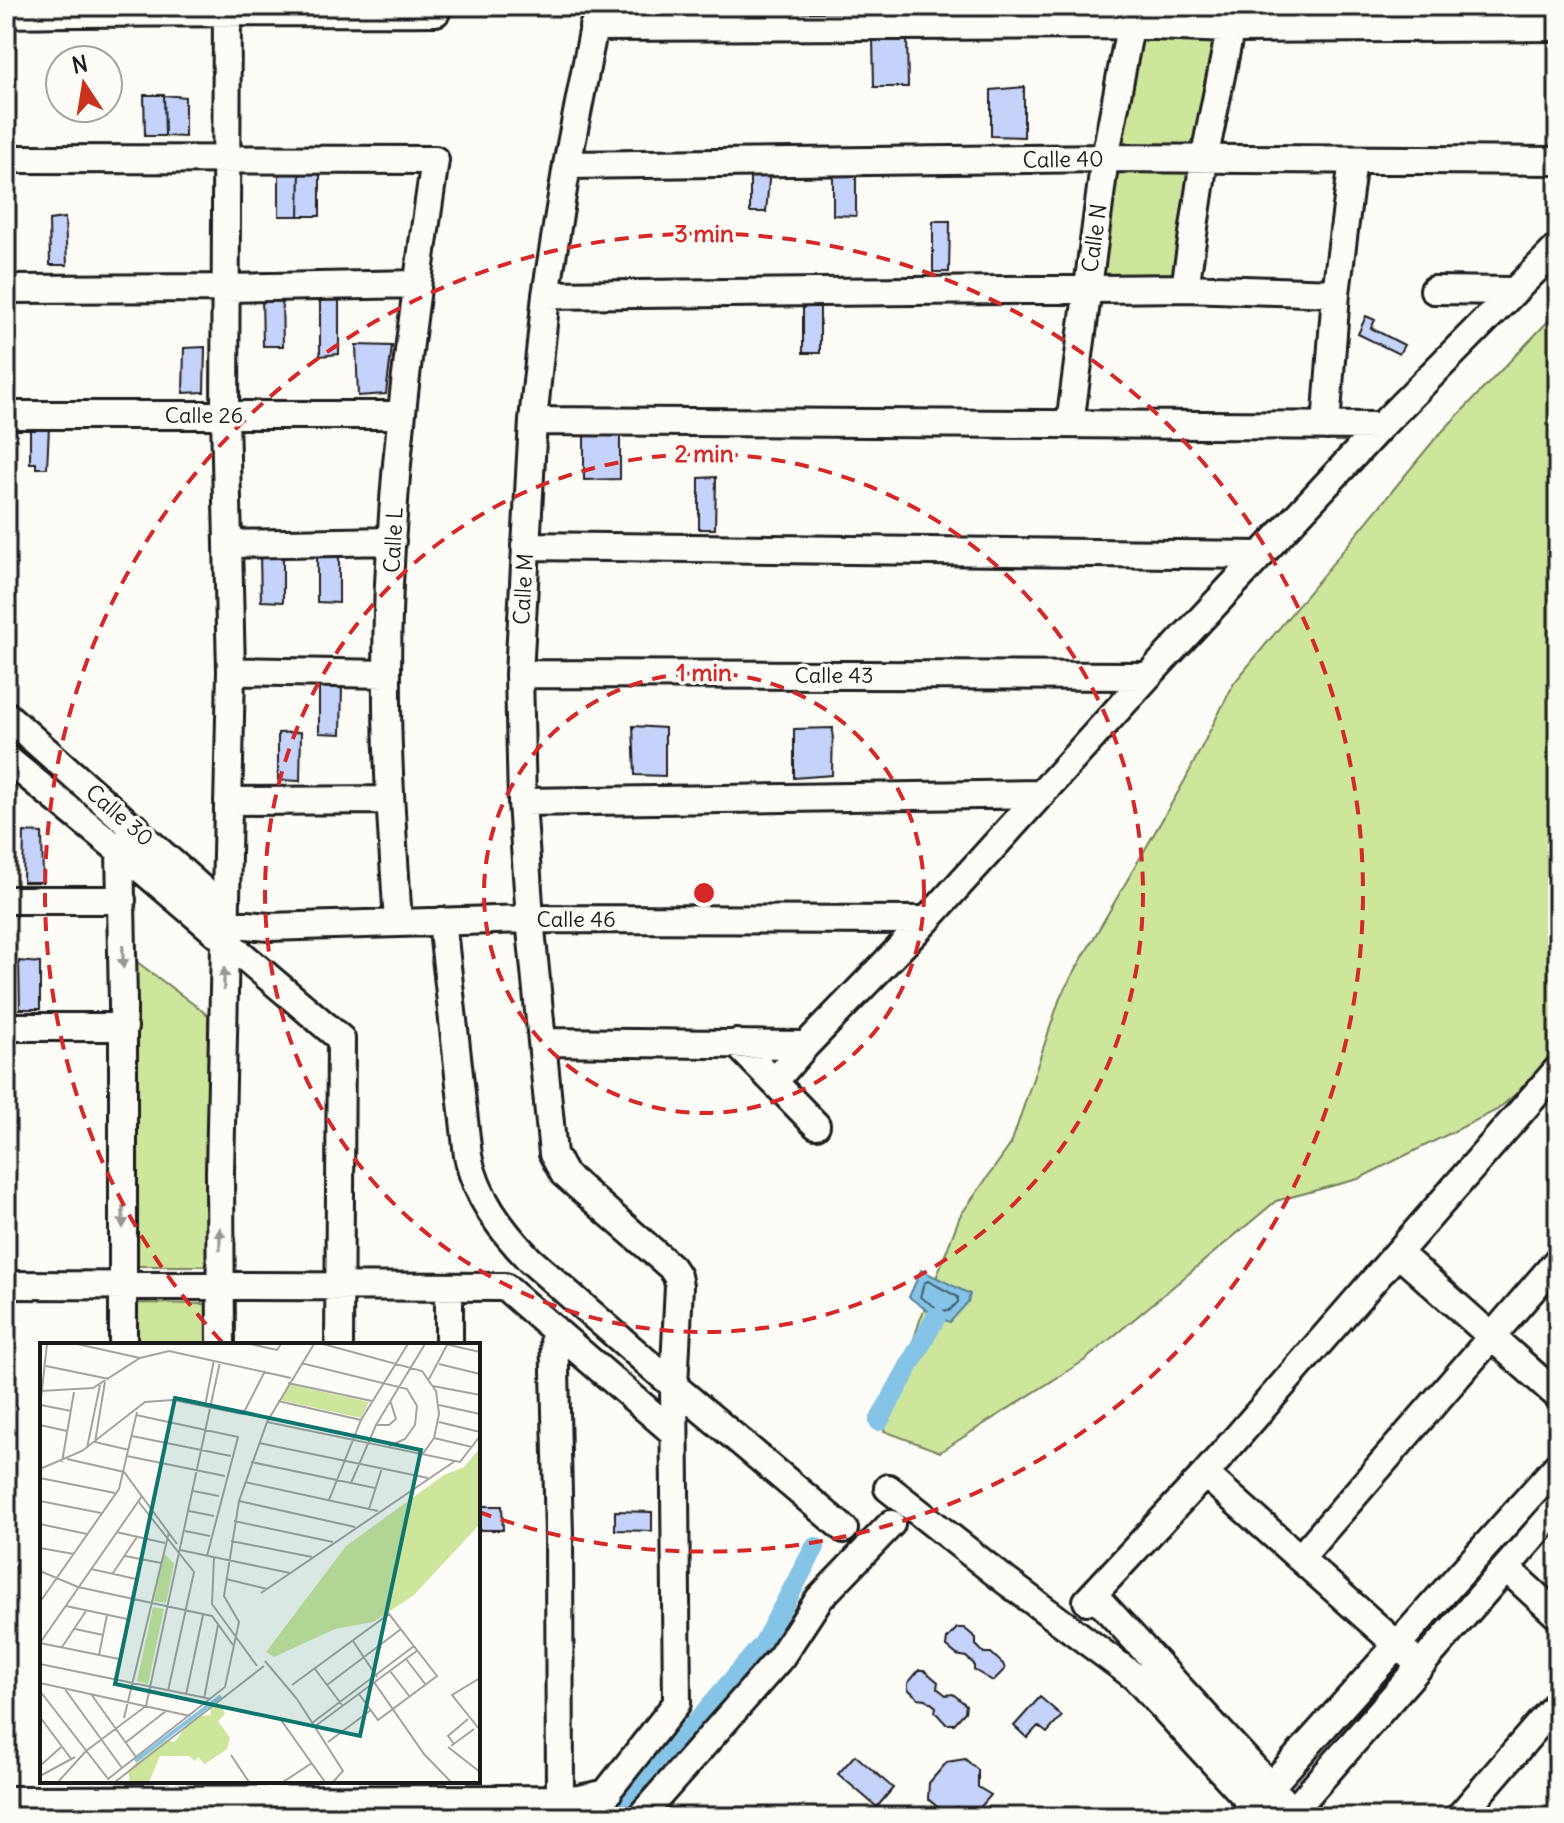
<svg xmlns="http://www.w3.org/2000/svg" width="1564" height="1823" font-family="Delius,sans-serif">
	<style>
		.green { fill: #cde69c; stroke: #74815c; stroke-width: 2 }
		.water { fill: #85c4e6; stroke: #5b8195; stroke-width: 2 }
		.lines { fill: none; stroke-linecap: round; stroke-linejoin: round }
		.shore { stroke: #465f6d; stroke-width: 2 }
		.canal { stroke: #85c4e6; stroke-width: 20 }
		.building { fill: #c5d3fa; stroke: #1c1c1c; stroke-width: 2 }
		.minor-casing { stroke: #1c1c1c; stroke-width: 32 }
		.minor { stroke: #fdfcf7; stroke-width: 26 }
		.oneway { fill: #989794 }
		.ring { fill: none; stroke: #d62828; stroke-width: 4; stroke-dasharray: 14 10 }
		.labels { text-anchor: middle; stroke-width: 7; stroke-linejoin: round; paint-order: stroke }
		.street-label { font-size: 22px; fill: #1c1c1c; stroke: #fdfcf7 }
		.inset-river { fill: none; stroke: #85c4e6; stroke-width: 4 }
		.inset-road { fill: none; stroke: #a3a29f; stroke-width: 2 }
		.view { fill: #0f766e; fill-opacity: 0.15; stroke: #0f766e; stroke-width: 4 }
		.inset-edge { fill: none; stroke: #1c1c1c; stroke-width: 4 }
		.centre { fill: #d62828; stroke: #fdfcf7; stroke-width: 4 }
		.ring-label { font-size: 24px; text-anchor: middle; font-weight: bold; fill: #d62828; stroke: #fdfcf7; stroke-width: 7; stroke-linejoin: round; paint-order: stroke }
	</style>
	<rect width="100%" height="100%" fill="#fdfcf7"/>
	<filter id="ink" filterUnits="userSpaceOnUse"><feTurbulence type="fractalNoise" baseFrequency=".0125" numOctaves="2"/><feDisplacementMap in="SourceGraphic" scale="16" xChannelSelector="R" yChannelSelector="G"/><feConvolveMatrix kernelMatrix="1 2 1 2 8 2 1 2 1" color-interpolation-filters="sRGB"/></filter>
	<g filter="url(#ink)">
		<!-- green -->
		<path class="green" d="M1137 34 1216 35 1197 152 1121 150 1115 143Z
			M1193 166 1178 283 1093 280 1111 167Z
			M1558 311V1057L1497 1110 1358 1179 1276 1201 1085 1360 940 1452 884 1431 920 1320 960 1216 1011 1144 1061 995 1185 780 1234 683 1435 439Z
			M133 959 208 1015 206 1266H135Z
			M134 1303 206 1304V1345H134Z"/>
		<!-- water -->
		<path class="water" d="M921 1270 970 1294 968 1302 950 1322 936 1317 909 1297Z"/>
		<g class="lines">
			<!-- shore -->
			<path class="shore" d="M928 1281 958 1297V1302L949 1311 940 1310 920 1297 924 1283Z"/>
			<!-- canal -->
			<path class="canal" d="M879 1421 936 1317
				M615 1817 763 1644 815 1547"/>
		</g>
		<!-- building -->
		<path class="building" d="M907 37 908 87H874L873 38Z
			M1024 87V137L991 136V90Z
			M144 95H164L165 136H145Z
			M164 95 185 97V137L165 136Z
			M856 167V216L833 215V168Z
			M300 169 299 216H279V170Z
			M300 169 320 170V216H299Z
			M770 169 766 212H750V170Z
			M65 218 67 265H50L49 220Z
			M933 221H950L949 272H933Z
			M262 296 282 297 283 346H263Z
			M339 298V354L320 356V299Z
			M803 300H820V353H803Z
			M1366 316 1375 320 1371 328 1404 345 1399 354 1358 334Z
			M356 345 392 346 386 394 358 396Z
			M205 347 204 392 183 393 184 348Z
			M30 427H49L47 468H36V463H30Z
			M620 429V479L584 480V430Z
			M716 477 715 529H699V478Z
			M283 553V602L261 601 260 554Z
			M339 554V603L317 602V555Z
			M342 685 341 734 319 733V686Z
			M633 726 665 728V776L635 775Z
			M833 728 832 775 794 778V729Z
			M301 732 300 781 278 780V733Z
			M24 832 42 833 43 882H23Z
			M19 961 40 963V1009H20Z
			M478 1506H502L503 1530H478Z
			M615 1511 652 1512V1531L615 1530Z
			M957 1628H964L976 1638V1645L984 1653H991L1003 1664 1005 1669 993 1681 974 1670V1664L966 1657 957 1655 946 1646 947 1639Z
			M919 1670H924L938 1682 937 1688 946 1695 953 1694 966 1705 965 1712 954 1724H946L935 1712 936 1707 926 1699 918 1698 908 1689V1683Z
			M1040 1697 1062 1716 1047 1733 1038 1726 1027 1738 1014 1726Z
			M855 1755 893 1788 877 1807 838 1774Z
			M965 1759 978 1770V1787L991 1795 972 1817H967L957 1807 941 1810 928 1799 929 1783 947 1762Z"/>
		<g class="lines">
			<defs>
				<path id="minor" d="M6 14C149 11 292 13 436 12L437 6
					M1344 22 1386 6
					M593 27 1129 25 1229 29 1558 27
					M6 159 435 160C410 330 387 501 387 674 386 757 393 840 398 923
					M567 165 1105 158 1558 161
					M1185 288 1204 160 1235 6
					M6 289 226 288 417 284
					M1434 290 1512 291
					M546 295 1185 288 1336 293
					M6 415H401
					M533 421 1381 426
					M1070 424 1105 158 1134 6
					M1326 426 1336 293 1353 160
					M228 544 392 541
					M525 546 1261 555
					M231 671 387 674
					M519 674 1148 676
					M6 715 204 891 226 923
					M6 758 120 851 341 1039 339 1345
					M228 801 390 800
					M522 802 1042 794
					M6 900H122
					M442 921 468 1156C476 1197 501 1230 530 1260L674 1386 844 1529
					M226 923 269 927 530 919 927 920
					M6 1027H124
					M542 1042 806 1045
					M736 1043 816 1125
					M775 1081 806 1045 927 920 1148 676 1381 426 1558 247
					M1398 1253 1558 1396
					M6 1285 505 1287 674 1433
					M449 1287V1345
					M554 1329 559 1536 560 1798 571 1807
					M123 1345V1003L120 851 136 828
					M221 1345 220 1172 231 671 225 416 227 6
					M1205 1474 1412 1658
					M888 1488 1006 1581 1135 1677 1264 1817
					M1301 1557 1558 1260
					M1506 1568 1558 1616
					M1094 1595 1282 1799
					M1087 1601 1205 1474 1558 1069
					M6 1800 579 1799 608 1793
					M1253 1806 1558 1465
					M587 1817 677 1703 674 1386 679 1286 677 1276 671 1267 564 1174 553 1154 530 919 522 802 519 674 533 421 546 295 567 165 598 6
					M640 1817 781 1657 819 1599 891 1524
					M1288 1817 1558 1508
					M1459 1817 1558 1702"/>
			</defs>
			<!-- minor casing -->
			<use href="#minor" class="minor-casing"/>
			<!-- minor -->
			<use href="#minor" class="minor"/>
		</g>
		<!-- one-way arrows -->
		<defs><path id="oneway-solid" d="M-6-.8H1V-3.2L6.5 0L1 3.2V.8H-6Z" transform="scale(2)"/></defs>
		<g class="oneway">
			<use href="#oneway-solid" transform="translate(123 957) rotate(89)"/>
			<use href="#oneway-solid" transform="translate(224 979) rotate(-89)"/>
			<use href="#oneway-solid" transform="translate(123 1217) rotate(90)"/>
			<use href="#oneway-solid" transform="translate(220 1239) rotate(-90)"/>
		</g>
	</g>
	<!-- distance rings -->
	<g class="ring">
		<circle cx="704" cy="893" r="220"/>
		<circle cx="704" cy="893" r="439"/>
		<path d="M222 1342A659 659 0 1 1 479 1512"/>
	</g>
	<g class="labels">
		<!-- street labels -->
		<g class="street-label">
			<text transform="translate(1063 159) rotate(-1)" y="8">Calle 40</text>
			<text transform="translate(1094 238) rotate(-82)" y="8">Calle N</text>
			<text x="204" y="423">Calle 26</text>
			<text transform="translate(393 540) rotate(-87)" y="8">Calle L</text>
			<text transform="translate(523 589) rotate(-87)" y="8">Calle M</text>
			<text x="834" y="683">Calle 43</text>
			<text transform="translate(120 815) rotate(41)" y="8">Calle 30</text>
			<text x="576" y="927">Calle 46</text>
		</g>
	</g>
	<!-- overview -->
	<g transform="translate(40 1343)">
		<rect width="440" height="440" fill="#fdfcf7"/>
		<path d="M248 41 329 59 321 75 240 57ZM440 105V181L374 252 333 279 295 286 234 314 226 309 306 203 404 132 424 124ZM124 210 134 221 126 260 114 258ZM113 264 124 266 108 341 97 338ZM181 362 185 371 178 378 190 395 187 406 165 421 158 414 155 418 149 413H120L109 439H90L88 428 100 415 123 397 135 399 152 374 171 372 170 365Z" fill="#cde69c"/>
		<path class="inset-river" d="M95 418 181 353"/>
		<path class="inset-road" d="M37 1 100 15M210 1 237 7 241 1M283 1 382 28 396 48 399 71 394 95 382 112M405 1 440 9M261 20 367 46 377 63 375 82 365 96 349 103M399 21 440 31M6 23 69 36M389 36 407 2M65 39 55 99 89 107M248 40 332 58M393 43 440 52M0 48 53 45 100 15 129 8 251 35M238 58 321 77M1 62 31 68M399 62 440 71M165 63 174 17M0 65 7 1M96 72 198 94 167 213M227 79 420 119 440 93M399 79 440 89M0 82 27 88M336 82H349L356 76 350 57M92 93 191 113M394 95 432 104M219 100 388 135M47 105 60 42M87 113 185 133M27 116 84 129 137 201M22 119 34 49M211 119 335 145M0 126 42 108 105 59 133 57 203 71 225 28M0 135 75 150M205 139 338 168M311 140 336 82 385 1M153 148 179 153M289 157 321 77 368 1M0 158 61 170M98 158 154 229 128 348M199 158 315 184M329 166 342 125M149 168 174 173M194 178 293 199M0 181 47 191M145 188 170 193M76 189 125 200M191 198 272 214M0 205 34 211M140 207 250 230M85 213 121 220M174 214 172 261 217 323M51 226 96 236M0 228 38 244 172 273 193 302M73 230 97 194M186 236 227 246M221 250 415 118M0 259 79 146 97 69M26 263 87 276M35 286 63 292M313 298 337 334M0 300 102 153M0 300 79 316M22 304 46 268M59 312 67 272M366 316 386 342M225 318 257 356 303 428 293 439M0 321 171 356M275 326 302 362M350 328 370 354M440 335 412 352 440 387M75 337 101 216M334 339 384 411 411 439M0 340 150 373M252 342 349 271 397 333 338 377 319 351M287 342 361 286M24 345 82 425M0 348 69 437M51 351 96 414M146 352 163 272M164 356 178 282M0 374 32 417M84 375 129 189M241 377 285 439M272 380 374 303M274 384 378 307M288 399 331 367M85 400 126 368M414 401 408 393 428 376M411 403 434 386M408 404 440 429M191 412 209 439M0 423 21 404M0 433 35 414M68 436 185 344 199 279 184 253 199 158 227 79 274 1M18 439 46 408 106 363 180 19M75 439 224 323M243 439 272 420"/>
		<path class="view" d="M135 55 381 107 320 393 75 341Z"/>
		<rect width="440" height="440" class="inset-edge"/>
	</g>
	<circle cx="704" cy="893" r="12" class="centre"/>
	<g class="ring-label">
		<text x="704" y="242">3 min</text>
		<text x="704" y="462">2 min</text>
		<text x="704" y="681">1 min</text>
	</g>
	<!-- margin -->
	<rect width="1564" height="1823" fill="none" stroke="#fdfcf7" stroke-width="32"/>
	<rect x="16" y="16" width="1532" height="1791" fill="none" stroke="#1c1c1c" stroke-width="3" filter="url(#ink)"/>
	<!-- north arrow -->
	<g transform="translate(84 84) rotate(348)"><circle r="38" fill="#fdfcf7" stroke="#a3a29f" stroke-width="2"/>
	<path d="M0-6L14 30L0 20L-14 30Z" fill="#c8321e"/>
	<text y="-12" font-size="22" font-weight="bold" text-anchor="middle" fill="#1c1c1c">N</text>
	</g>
</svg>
